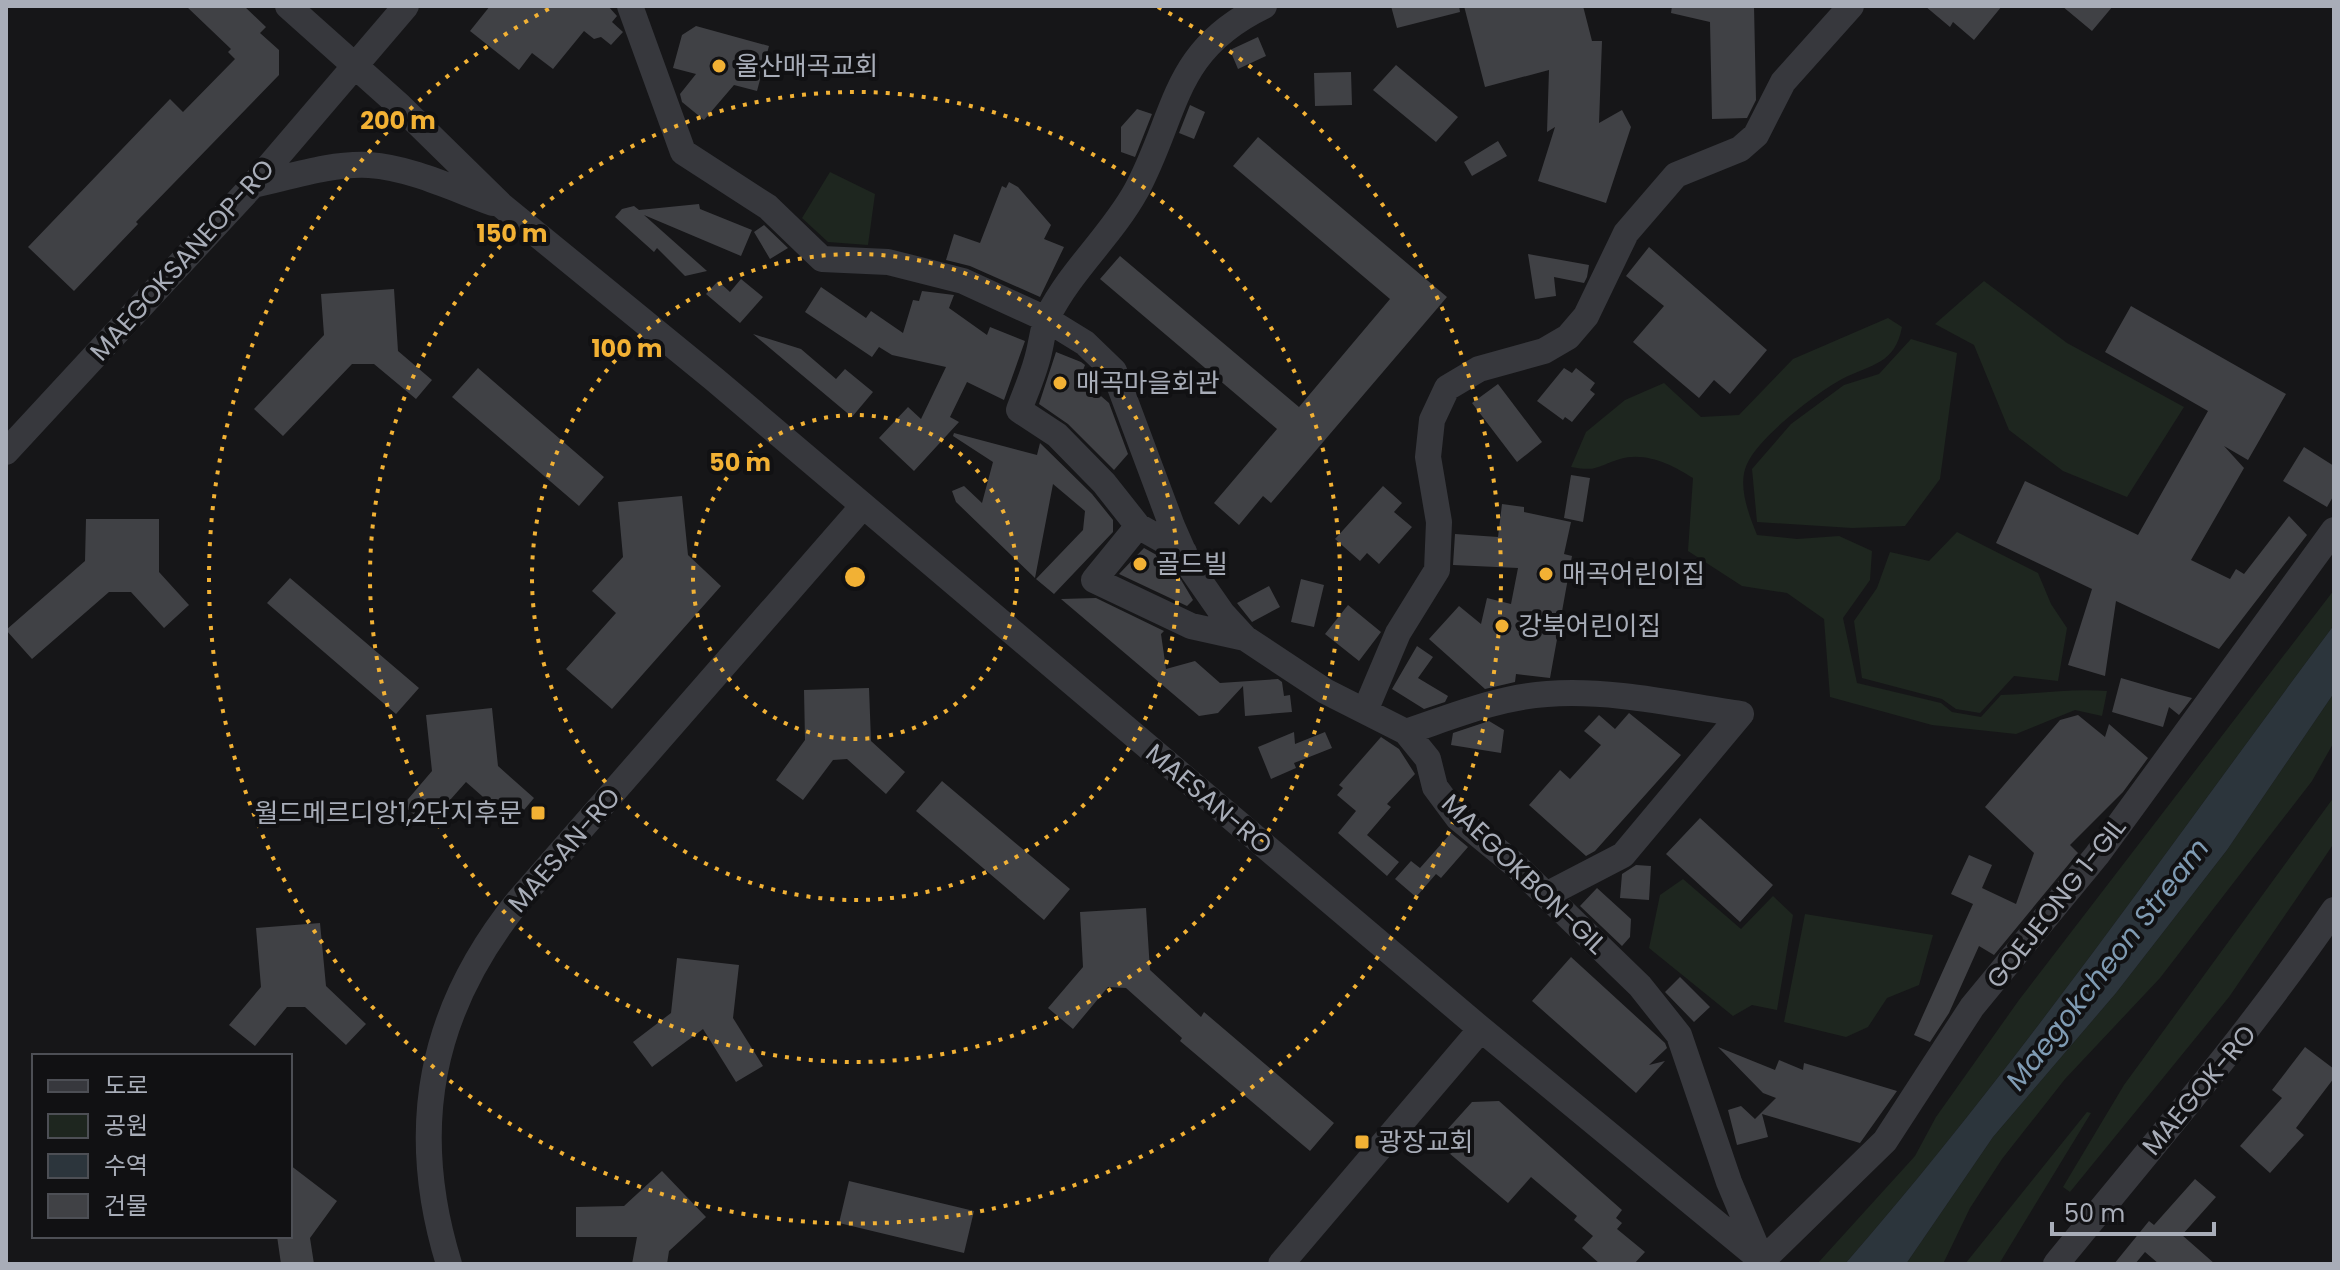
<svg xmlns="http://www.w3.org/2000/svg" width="2340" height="1270" font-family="Poppins,'Noto Sans KR',sans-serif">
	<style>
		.green { fill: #1e261f }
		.water { fill: #2c353c }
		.building { fill: #404145 }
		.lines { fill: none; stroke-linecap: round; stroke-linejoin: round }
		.minor { stroke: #37383d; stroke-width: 26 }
		.ring { fill: none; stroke: #f2b134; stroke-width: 4; stroke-dasharray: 4 8 }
		.poi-dot { fill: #f2b134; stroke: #111113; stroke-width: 3 }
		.labels { text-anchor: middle; stroke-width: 8; stroke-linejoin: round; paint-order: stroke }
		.poi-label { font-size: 26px; fill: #a8adb8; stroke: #111113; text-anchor: start }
		.street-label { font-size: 26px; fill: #a8adb8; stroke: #111113 }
		.water-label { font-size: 28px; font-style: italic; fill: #7f9bb3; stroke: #111113 }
		.centre { fill: #f2b134; stroke: #111113; stroke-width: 4 }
		.ring-label { font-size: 24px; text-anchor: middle; font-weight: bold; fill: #f2b134; stroke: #111113; stroke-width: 8; stroke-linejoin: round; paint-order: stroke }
	</style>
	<rect width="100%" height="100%" fill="#161618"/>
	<!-- green -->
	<path class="green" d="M830 172 875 194 868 245 828 242 802 218Z
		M1984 281 2067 343 2184 407 2127 497 2063 471 2009 430 1974 345 1935 324Z
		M1888 318 1902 327C1895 364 1872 364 1842 379 1816 393 1759 437 1747 464 1737 485 1749 515 1757 535L1797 539 1839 536 1872 551 1870 580 1843 618 1857 683 1941 703 1952 712 1981 717 2001 695C2037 694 2071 688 2107 691L2102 716 2075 710 2016 734 1932 725 1830 697 1824 619 1787 593 1742 586 1688 551 1693 478C1673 465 1645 451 1620 459 1597 466 1598 472 1571 467L1586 432 1625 400 1664 383 1701 417 1739 415 1793 359Z
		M1911 339 1957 353 1940 479 1905 526 1852 528 1757 522 1752 469 1791 424 1844 385 1879 374Z
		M1957 532 2038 573 2051 604 2067 628 2058 681 2014 676 1980 713 1956 709 1942 699 1862 678 1854 621 1877 588 1890 552 1929 561Z
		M2334 590V625C2173 840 2022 1061 1845 1264H1817L1915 1156 1936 1117 2019 1000Z
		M2334 693V742L2312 781 2160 978 2065 1079 2002 1159 1970 1208 1943 1264H1906L1993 1137 2116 993 2227 850Z
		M2334 797V843L2316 870 2229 997 2070 1192 2063 1187 2124 1085Z
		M1683 879 1741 929 1773 896 1793 915 1777 1010 1752 1005 1733 1016 1649 948 1660 895Z
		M1805 914 1933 935 1919 985 1887 998 1868 1027 1846 1037 1784 1022Z
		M2087 1112 2091 1113 1999 1264H1965Z"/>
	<!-- water -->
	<path class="water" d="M2334 625V693L2227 850 2116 993 1993 1137 1906 1264H1845C2022 1061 2173 840 2334 625Z"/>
	<!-- building -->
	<path class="building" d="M186 6H244L266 27 260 33 279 50V75L136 222 138 224 74 291 28 247 170 99 183 112 235 59 228 52 231 49Z
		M490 6H608L617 16 612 22 623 32 611 45 601 37 594 39 584 31 553 69 532 53 519 70 470 31Z
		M1391 6H1459L1460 12 1397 28Z
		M1464 6H1583L1592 41H1602L1599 123 1622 110 1631 127 1606 203 1538 181 1555 127 1547 132 1549 70 1485 87Z
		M1672 6H1754L1756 100 1747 118 1712 119 1710 22 1671 13Z
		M1925 6H2002L1974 40 1953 22 1950 27Z
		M2062 6H2113L2092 31Z
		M696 26 769 46 757 91 734 85 704 120 682 102 680 94 696 74 673 68 682 35Z
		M1258 37 1266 56 1238 69 1230 50Z
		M1396 65 1458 117 1436 142 1373 90Z
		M1351 72 1352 105 1315 106 1314 73Z
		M1190 105 1205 112 1194 139 1179 133Z
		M1137 109 1152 114 1135 157 1121 152V127Z
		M1258 137 1447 297 1271 503 1263 496 1239 525 1214 503 1277 429 1100 279 1120 256 1299 407 1390 299 1233 166Z
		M1498 141 1507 156 1472 176 1464 162Z
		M1009 182 1018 187 1051 225 1044 239 1064 247 1040 297 970 266 946 260 954 234 980 243 1002 186 1006 188Z
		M699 204 700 209 752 230 741 256 644 215 707 271 685 276 657 248 654 252 615 217 622 209 634 206 639 210Z
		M764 225 788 248 770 259 754 232Z
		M1649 247 1767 350 1730 394 1714 380 1699 398 1633 342 1664 306 1626 276Z
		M1528 254 1589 265 1587 277 1584 283 1554 277 1556 296 1535 299Z
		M741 279 763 297 740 323 706 294 718 281 730 292Z
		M821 287 866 318 871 311 903 333 913 300 919 301 922 291 954 295 949 308 987 335 990 327 1025 341 1004 400 967 382 950 417 959 422 914 471 879 438 908 407 921 419 946 367 892 355 879 347 872 357 805 312Z
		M394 289 398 351 432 380 416 399 374 364H352L283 436 254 409 324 335 321 294Z
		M2131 306 2286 394 2248 460 2224 446 2244 468 2191 560 2230 579 2236 569 2244 574 2289 516 2307 535 2219 649 2116 601 2105 676 2068 665 2092 589 1996 543 2025 481 2138 535 2208 411 2105 352Z
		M753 334 801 349 836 379 845 369 873 392 852 417Z
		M1056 352 1081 362 1085 365 1080 378 1109 403 1128 454 1114 470 1068 424 1039 404Z
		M478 368 604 477 579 506 452 397Z
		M1564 368 1572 373 1576 368 1595 383 1590 390 1595 394 1572 422 1565 417 1563 420 1537 401Z
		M1498 384 1542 442 1517 462 1472 403Z
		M954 433 1037 455 1040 443 1092 494 1113 520V532L1054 594 1036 579 1083 530 1085 511 1053 484 1035 578 956 502 952 491 964 486 982 503 993 462 953 436Z
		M2304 447 2334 466V495L2327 507 2283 481Z
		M1571 475 1590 478 1583 522 1564 518Z
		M1383 486 1402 503 1394 512 1412 527 1379 564 1367 553 1360 561 1335 539Z
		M682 496 688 555 721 586 612 709 566 669 616 613 592 591 623 557 618 502Z
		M1502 504 1524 507V512L1571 522 1564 554 1572 556 1550 678 1516 674 1515 682 1485 689 1429 639 1459 606 1481 624 1487 598 1511 604 1518 568 1453 565 1455 534 1498 537Z
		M86 519H159V572L189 605 164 628 131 592H109L32 659 6 630 85 561Z
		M1144 548 1171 563 1193 600 1187 606 1119 574Z
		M290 578 419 688 396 714 267 603Z
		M1301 579 1324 585 1314 627 1291 622Z
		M1269 586 1280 607 1252 622 1237 603Z
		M1096 598 1164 631 1161 634 1166 669 1195 661 1220 683 1278 679 1282 682 1284 696 1290 695 1292 712 1245 716 1243 686 1218 713 1199 716 1061 599Z
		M1348 605 1381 632 1359 661 1325 634Z
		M1417 646 1433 657 1418 678 1448 696 1445 702 1424 709 1392 689Z
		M2121 678 2169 692 2192 698 2179 715 2169 707 2163 727 2112 712Z
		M869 688 871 741 905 772 886 794 847 759 833 760 803 800 776 780 805 740 804 690Z
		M492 708 498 766 534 798 513 823 466 782 427 826 403 805 432 771 426 715Z
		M1629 713 1681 755 1595 851 1586 856 1529 805 1560 770 1570 779 1601 745 1584 731 1599 715 1615 729Z
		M2078 715 2105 737 2109 724 2148 758 2123 792 2070 845 2078 853 1994 955 1979 946 1949 1013 1930 1042 1914 1035 1973 904 1951 894 1969 855 1992 865 1982 888 2016 904 2034 853 1985 807 2060 720Z
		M1489 721 1504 730 1501 753 1451 745 1453 733Z
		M1294 732 1295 744 1325 732 1332 748 1294 763 1296 768 1271 779 1258 747Z
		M1381 737 1399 749 1415 774 1387 804 1391 807 1367 835 1399 862 1387 876 1338 833 1356 811 1337 795 1343 788 1339 785Z
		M942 781 1070 889 1044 920 916 811Z
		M1700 818 1773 885 1740 922 1666 854Z
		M1451 833 1468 847 1441 878 1436 874 1416 897 1395 879 1411 861 1420 868Z
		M1636 865 1651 866 1649 900 1620 898 1622 874Z
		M1597 888 1631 919 1630 937 1622 946 1580 906Z
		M1146 908 1150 970 1201 1017 1204 1012 1334 1123 1310 1151 1180 1041 1182 1038 1126 988 1108 987 1073 1029 1048 1008 1083 967 1080 912Z
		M320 923 326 986 366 1024 346 1045 305 1007H287L255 1046 229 1025 261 987 256 928Z
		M1571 957 1665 1043 1667 1048 1649 1065 1665 1061 1636 1093 1532 1001Z
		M677 958 739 965 733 1018 763 1066 736 1082 703 1029 652 1067 633 1042 671 1013Z
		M1680 977 1710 1007 1694 1022 1665 992Z
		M1718 1047 1775 1070 1779 1060 1803 1070 1804 1063 1897 1091 1860 1143 1762 1114 1768 1137 1737 1145 1728 1110 1741 1106 1755 1119 1776 1098 1763 1093Z
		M2305 1047 2334 1069V1078L2296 1128 2304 1135 2270 1173 2240 1146 2282 1098 2272 1090Z
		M1499 1101 1622 1210 1616 1218 1622 1223 1617 1229 1645 1252 1634 1264H1600L1582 1248 1593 1236 1574 1220 1577 1216 1531 1177 1508 1203 1436 1142 1472 1102Z
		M290 1165 337 1201 310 1238 314 1264H281L277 1236H290Z
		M662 1171 706 1217 669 1251 667 1264H632L637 1237H576V1207L624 1206Z
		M2195 1179 2216 1197 2182 1235 2215 1264H2159L2145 1252 2135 1264H2114L2149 1221 2154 1225Z
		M849 1181 974 1211 964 1253 839 1223Z"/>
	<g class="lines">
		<!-- minor -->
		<path class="minor" d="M288 6 400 106 501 205 714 379 1481 1029 1766 1264
			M630 6 683 152 768 207 822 259 888 262 963 281 1046 319 1085 343 1114 371 1172 526 1190 567 1222 613 1245 638 1325 691 1406 732 1428 759 1435 787 1458 818 1514 864 1640 986 1679 1035 1729 1182 1761 1258
			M253 185C290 177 331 163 369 165 412 168 454 189 493 203
			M6 452 253 185 406 6
			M1138 526 1094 580 1191 626 1245 638
			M1184 552 1138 526 1104 483 1057 435 1019 410C1026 391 1035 371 1039 352 1042 340 1043 327 1048 316 1071 270 1111 236 1136 191 1178 113 1171 51 1264 6
			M1365 711 1398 633 1437 570 1439 522 1428 457 1432 420 1447 388 1479 369 1544 351 1568 337 1586 316 1626 233 1676 175 1740 149 1756 135 1783 82 1851 6
			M1406 732C1451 717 1499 697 1547 694 1611 689 1679 705 1741 714
			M1546 895 1623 855 1741 714
			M449 1264C407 1128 430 1010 519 900L863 506
			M1281 1264 1481 1029
			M1759 1264 1885 1141 1972 1007 2097 855 2334 530
			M2056 1264C2151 1148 2249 1034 2334 910"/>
	</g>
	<!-- distance rings -->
	<g class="ring">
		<circle cx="855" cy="577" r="162"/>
		<circle cx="855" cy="577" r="323"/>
		<circle cx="855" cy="577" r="485"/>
		<path d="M1158 7A646 646 0 1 1 552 7"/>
	</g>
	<!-- markers -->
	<g class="poi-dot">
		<circle cx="719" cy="66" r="8"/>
		<circle cx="1060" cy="383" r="8"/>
		<circle cx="1140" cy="564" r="8"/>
		<circle cx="1546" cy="574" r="8"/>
		<circle cx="1502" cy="626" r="8"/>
		<rect x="530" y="805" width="16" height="16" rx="4"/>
		<rect x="1354" y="1134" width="16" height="16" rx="4"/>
	</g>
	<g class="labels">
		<!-- poi labels -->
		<g class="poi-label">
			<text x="735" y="75">울산매곡교회</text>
			<text x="1076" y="392">매곡마을회관</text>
			<text x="1156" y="573">골드빌</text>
			<text x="1562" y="583">매곡어린이집</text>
			<text x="1518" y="635">강북어린이집</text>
			<text x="522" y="822" text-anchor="end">월드메르디앙1,2단지후문</text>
			<text x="1378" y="1151">광장교회</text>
		</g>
		<!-- street labels -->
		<g class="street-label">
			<text transform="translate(182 260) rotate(-48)" y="9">MAEGOKSANEOP-RO</text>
			<text transform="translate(1209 799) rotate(40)" y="9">MAESAN-RO</text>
			<text transform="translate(564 850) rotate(-49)" y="9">MAESAN-RO</text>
			<text transform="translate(1524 874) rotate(44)" y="9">MAEGOKBON-GIL</text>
			<text transform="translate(2056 903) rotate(-52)" y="9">GOEJEONG 1-GIL</text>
			<text transform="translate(2199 1090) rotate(-50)" y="9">MAEGOK-RO</text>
		</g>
		<!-- water labels -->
		<g class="water-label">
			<text transform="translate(2107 964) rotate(-52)" y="10">Maegokcheon Stream</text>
		</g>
	</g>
	<circle cx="855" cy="577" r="12" class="centre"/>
	<g class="ring-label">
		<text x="398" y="129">200 m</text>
		<text x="512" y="242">150 m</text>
		<text x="627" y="357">100 m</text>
		<text x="740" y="471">50 m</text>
	</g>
	<!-- border -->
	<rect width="2340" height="1270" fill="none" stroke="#a8adb8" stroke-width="16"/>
	<!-- legend -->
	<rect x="32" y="1054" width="260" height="184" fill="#111113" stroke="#4d4f55" stroke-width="2"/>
	<rect x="48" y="1080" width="40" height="12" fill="#37383d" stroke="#4d4f55" stroke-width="2"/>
	<text x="104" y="1094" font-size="24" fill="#a8adb8">도로</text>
	<rect x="48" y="1114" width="40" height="24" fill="#1e261f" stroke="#4d4f55" stroke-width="2"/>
	<text x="104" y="1134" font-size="24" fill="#a8adb8">공원</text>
	<rect x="48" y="1154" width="40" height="24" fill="#2c353c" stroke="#4d4f55" stroke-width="2"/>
	<text x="104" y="1174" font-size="24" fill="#a8adb8">수역</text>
	<rect x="48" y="1194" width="40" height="24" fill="#404145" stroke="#4d4f55" stroke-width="2"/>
	<text x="104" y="1214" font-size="24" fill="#a8adb8">건물</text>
	<!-- scale -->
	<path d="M2052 1222v12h162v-12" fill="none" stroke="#a8adb8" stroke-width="4"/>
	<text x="2064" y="1222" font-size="24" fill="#a8adb8" stroke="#111113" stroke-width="6" paint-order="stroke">50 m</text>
</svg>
